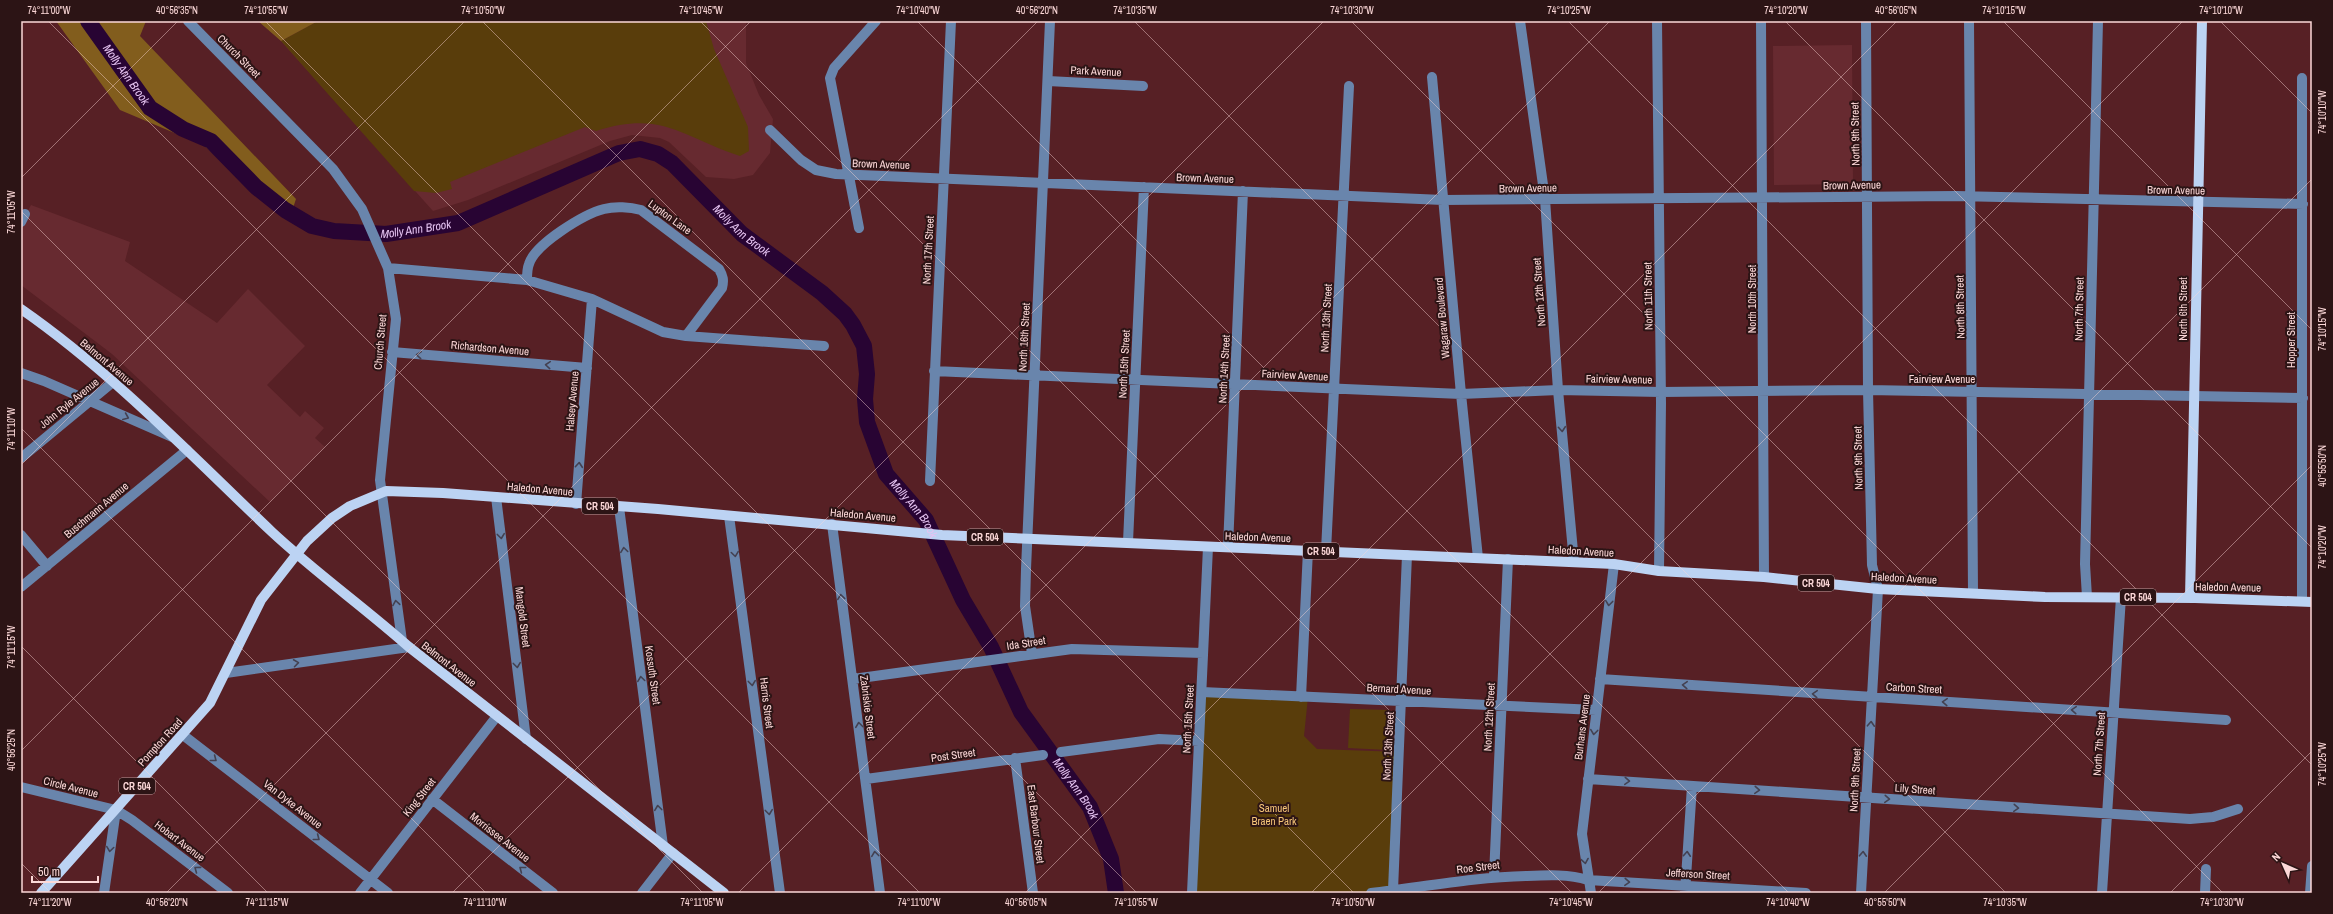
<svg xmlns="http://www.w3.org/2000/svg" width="2333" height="914" font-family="'Archivo Narrow',sans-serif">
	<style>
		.built { fill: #672a30 }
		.green { fill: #593d0b }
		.forest { fill: #825d1d }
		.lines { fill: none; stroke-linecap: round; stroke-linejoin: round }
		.river { stroke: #280433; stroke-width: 16 }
		.minor { stroke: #6985ac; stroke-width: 10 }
		.major { stroke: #bcd3f3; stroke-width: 10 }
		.oneway { stroke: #444151 }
		.ticks { fill: none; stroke: #fcd8d8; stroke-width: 1; stroke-opacity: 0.45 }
		.labels { text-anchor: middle; stroke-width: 4; stroke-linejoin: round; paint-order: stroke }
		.shield { fill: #2c1415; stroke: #be9d9e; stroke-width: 1 }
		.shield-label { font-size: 10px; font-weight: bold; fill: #fcd8d8 }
		.street-label { font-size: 11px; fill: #fcd8d8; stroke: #2c1415 }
		.park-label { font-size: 11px; fill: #f6c579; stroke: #2c1415 }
		.water-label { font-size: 12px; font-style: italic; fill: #e5c3f1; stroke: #2c1415 }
		.neatline { fill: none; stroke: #fcd8d8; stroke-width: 1.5 }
		.ticks-label { font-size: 10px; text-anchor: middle; fill: #fcd8d8 }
	</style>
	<rect width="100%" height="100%" fill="#572025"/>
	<!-- built -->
	<path class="built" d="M318 21H746V63L759 95 773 119 770 153 753 175 734 179 706 177 669 142 660 138 632 135 610 141 468 200 433 211 281 41Z
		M1852 45 1853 184 1774 185 1773 46Z
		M31 205 130 242 125 261 217 323 248 289 305 346 267 385 300 417 305 411 324 428 315 438 325 447 270 502 112 354 21 285V224Z"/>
	<!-- green -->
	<path class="green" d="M318 21H706L714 49 748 127 749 151 740 156C681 137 663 110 596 131L585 127 450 182 452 189 436 193 414 191 281 41Z
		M1201 691 1308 697 1304 736 1317 749 1401 752 1395 890 1369 893H1192Z
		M1350 709 1390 710 1388 750 1348 748Z"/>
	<!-- forest -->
	<path class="forest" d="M56 21H146L140 36 296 199 290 217 203 145 120 110Z
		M258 21H318L281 41Z"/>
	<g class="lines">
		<!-- river -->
		<path class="river" id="s1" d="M88 21 150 108 183 129 211 141 256 187 285 210 312 226 334 231 386 234 458 223 619 153 640 149 658 154 672 163 742 234 822 293 845 314 853 325 864 346 867 374 865 399 867 422 886 474 926 520 963 600 991 647 1021 712 1090 807 1111 859 1116 893"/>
		<!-- minor -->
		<path class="minor" d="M188 21 333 169 362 209 388 268 396 319 380 480 402 641
			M1520 21 1545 199 1558 390 1574 562
			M1657 21 1661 403 1659 571
			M1761 21 1764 577
			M1969 21 1973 593
			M1432 77 1461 394 1478 558
			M2302 78V601
			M1048 81 1143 86
			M770 130 801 160 816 170 836 174 1443 200 1956 196 2303 204
			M21 222 25 214
			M859 228 830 78 834 68 876 21
			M388 268 527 280 592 299 663 332 686 336 824 346
			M527 280C527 275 527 269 529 264 535 244 584 214 604 209 615 206 630 207 641 210L719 269C723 276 724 280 722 288L686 336
			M392 352 587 368
			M934 371 1461 394 1558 390 1661 392 1868 390 2303 398
			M21 373 44 381 172 437
			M21 458 113 382
			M930 481 951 21
			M496 497 526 739
			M576 504 592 299
			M619 507 663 846
			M729 516 780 893
			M832 524 880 893
			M21 535 47 566
			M1128 542 1144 187
			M1228 547 1243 191
			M1326 551 1349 86
			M21 587 187 450
			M2087 597 2085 564 2098 21
			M1032 654 1025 606 1026 569 1050 21
			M226 673 409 647
			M853 679 1072 649 1203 653
			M1600 679 2226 720
			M1202 692 1596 710
			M1301 697 1308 550
			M183 735 388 893
			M1061 752 1159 739 1199 741
			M1015 758 1033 893
			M866 779 1043 755
			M1588 779 2190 819 2213 817 2238 809
			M21 787 116 810 132 820 228 893
			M432 799 553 893
			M1494 876 1508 559
			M1393 890 1407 555
			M104 893 116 810
			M360 893 497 716
			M642 893 673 853
			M1192 893 1208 547
			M1371 893C1423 887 1475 877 1527 876 1548 875 1569 874 1588 880L1806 893
			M1591 893 1582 834 1614 564
			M1685 893 1692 786
			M1861 893 1878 589 1872 565 1868 390 1866 21
			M2102 893 2121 597
			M2205 893 2206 869
			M2310 893 2312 866"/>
		<!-- major -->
		<path class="major" d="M21 309C113 373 191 455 272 532 316 573 364 607 409 647L724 893
			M2190 598 2202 21
			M41 893 210 703 261 600 307 541 332 518 350 506 386 491 443 493 658 509 942 535 1614 564 1659 571 1764 577 1878 589 2045 597 2195 598 2312 602"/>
	</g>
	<!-- one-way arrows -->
	<defs><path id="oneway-chevron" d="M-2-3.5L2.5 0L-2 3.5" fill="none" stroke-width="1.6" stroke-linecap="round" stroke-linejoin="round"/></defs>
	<g class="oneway">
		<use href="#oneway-chevron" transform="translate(419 355) rotate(-175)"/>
		<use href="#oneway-chevron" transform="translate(548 365) rotate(-175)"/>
		<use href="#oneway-chevron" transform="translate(126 417) rotate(23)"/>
		<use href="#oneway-chevron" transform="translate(1562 429) rotate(85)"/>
		<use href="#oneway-chevron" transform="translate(579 465) rotate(-85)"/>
		<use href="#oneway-chevron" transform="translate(501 536) rotate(83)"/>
		<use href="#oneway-chevron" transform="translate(624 550) rotate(-98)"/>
		<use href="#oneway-chevron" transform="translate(735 554) rotate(82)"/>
		<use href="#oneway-chevron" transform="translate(841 597) rotate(-98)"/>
		<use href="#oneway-chevron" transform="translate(396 603) rotate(-99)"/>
		<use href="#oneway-chevron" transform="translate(1609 603) rotate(97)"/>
		<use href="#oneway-chevron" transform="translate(296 663) rotate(-8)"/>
		<use href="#oneway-chevron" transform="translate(517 665) rotate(83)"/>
		<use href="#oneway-chevron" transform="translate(641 679) rotate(-98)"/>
		<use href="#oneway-chevron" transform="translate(752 683) rotate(83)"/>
		<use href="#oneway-chevron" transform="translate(1685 685) rotate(-176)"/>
		<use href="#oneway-chevron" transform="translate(1815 694) rotate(-176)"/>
		<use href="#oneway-chevron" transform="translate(1945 702) rotate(-177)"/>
		<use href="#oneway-chevron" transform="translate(2074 710) rotate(-176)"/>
		<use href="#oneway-chevron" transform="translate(1871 724) rotate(-87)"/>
		<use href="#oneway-chevron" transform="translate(859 725) rotate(-97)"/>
		<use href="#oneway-chevron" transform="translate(1594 732) rotate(97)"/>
		<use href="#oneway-chevron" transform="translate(214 759) rotate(38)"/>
		<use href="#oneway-chevron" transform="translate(1627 781) rotate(4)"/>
		<use href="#oneway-chevron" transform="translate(1757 790) rotate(4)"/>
		<use href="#oneway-chevron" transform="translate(1887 799) rotate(4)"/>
		<use href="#oneway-chevron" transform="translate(658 808) rotate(-97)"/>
		<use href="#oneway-chevron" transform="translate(2016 808) rotate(4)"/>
		<use href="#oneway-chevron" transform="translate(769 812) rotate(83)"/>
		<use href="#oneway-chevron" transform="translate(317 838) rotate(38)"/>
		<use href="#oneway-chevron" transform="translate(110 849) rotate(98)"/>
		<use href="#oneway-chevron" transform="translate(875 854) rotate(-97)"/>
		<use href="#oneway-chevron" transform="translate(1687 854) rotate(-86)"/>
		<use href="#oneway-chevron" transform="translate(1863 854) rotate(-87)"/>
		<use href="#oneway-chevron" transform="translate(1585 861) rotate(81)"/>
		<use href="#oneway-chevron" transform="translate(197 869) rotate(-143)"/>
		<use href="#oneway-chevron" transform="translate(522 869) rotate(-142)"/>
		<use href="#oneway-chevron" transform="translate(1627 882) rotate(3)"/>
	</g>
	<!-- ticks -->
	<path class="ticks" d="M48 21 920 893M265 21 1137 893M482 21 1354 893M700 21 1572 893M917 21 1789 893M1134 21 2006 893M1351 21 2223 893M1568 21 2312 765M1785 21 2312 548M2003 21 2312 330M2220 21 2312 113M21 178 178 21M21 211 703 893M21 428 486 893M21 465 465 21M21 646 268 893M21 751 751 21M21 863 51 893M166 893 1038 21M452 893 1324 21M738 893 1610 21M1025 893 1897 21M1311 893 2183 21M1598 893 2312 179M1884 893 2312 465M2170 893 2312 751"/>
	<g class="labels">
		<!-- shield labels -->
		<g class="shield">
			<rect x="582" y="498" width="36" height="16" rx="3"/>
			<rect x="967" y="529" width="36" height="16" rx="3"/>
			<rect x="1303" y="543" width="36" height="16" rx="3"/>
			<rect x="1798" y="575" width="36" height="16" rx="3"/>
			<rect x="2120" y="589" width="36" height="16" rx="3"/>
			<rect x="119" y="778" width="36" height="16" rx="3"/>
		</g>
		<g class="shield-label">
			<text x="600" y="510">CR 504</text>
			<text x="985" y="541">CR 504</text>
			<text x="1321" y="555">CR 504</text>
			<text x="1816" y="587">CR 504</text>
			<text x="2138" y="601">CR 504</text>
			<text x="137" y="790">CR 504</text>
		</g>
		<!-- street labels -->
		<g class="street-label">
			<text transform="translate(239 56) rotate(45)" y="4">Church Street</text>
			<text transform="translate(1096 71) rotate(3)" y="4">Park Avenue</text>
			<text transform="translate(1855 134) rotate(-91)" y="4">North 9th Street</text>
			<text transform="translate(881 164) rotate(2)" y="4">Brown Avenue</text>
			<text transform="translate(1205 178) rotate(2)" y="4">Brown Avenue</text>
			<text transform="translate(1852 185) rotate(-1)" y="4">Brown Avenue</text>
			<text transform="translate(1528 188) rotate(-1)" y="4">Brown Avenue</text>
			<text transform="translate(2176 190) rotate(1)" y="4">Brown Avenue</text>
			<text transform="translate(670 217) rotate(36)" y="4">Lupton Lane</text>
			<text transform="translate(928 250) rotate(-87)" y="4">North 17th Street</text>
			<text transform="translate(1539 292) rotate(-94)" y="4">North 12th Street</text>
			<text transform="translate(1648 296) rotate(-91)" y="4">North 11th Street</text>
			<text transform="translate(1752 299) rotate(-90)" y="4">North 10th Street</text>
			<text transform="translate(1960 307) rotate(-91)" y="4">North 8th Street</text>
			<text transform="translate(2079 309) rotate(-89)" y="4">North 7th Street</text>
			<text transform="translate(2183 309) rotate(-90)" y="4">North 6th Street</text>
			<text transform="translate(1326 318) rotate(-87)" y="4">North 13th Street</text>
			<text transform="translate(1442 318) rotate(-95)" y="4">Wagaraw Boulevard</text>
			<text transform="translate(1024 337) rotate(-87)" y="4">North 16th Street</text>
			<text transform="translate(2291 340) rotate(-90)" y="4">Hopper Street</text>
			<text transform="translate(380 342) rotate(-85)" y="4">Church Street</text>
			<text transform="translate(490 348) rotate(5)" y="4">Richardson Avenue</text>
			<text transform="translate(107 362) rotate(40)" y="4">Belmont Avenue</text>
			<text transform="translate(1124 364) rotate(-87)" y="4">North 15th Street</text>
			<text transform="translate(1224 369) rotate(-87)" y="4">North 14th Street</text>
			<text transform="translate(1295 375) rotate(3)" y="4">Fairview Avenue</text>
			<text transform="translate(1619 379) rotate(1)" y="4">Fairview Avenue</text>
			<text x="1942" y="383">Fairview Avenue</text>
			<text transform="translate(572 401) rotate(-85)" y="4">Halsey Avenue</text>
			<text transform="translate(69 403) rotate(-39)" y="4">John Ryle Avenue</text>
			<text transform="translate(1858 458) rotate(-91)" y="4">North 9th Street</text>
			<text transform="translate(540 489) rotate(5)" y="4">Haledon Avenue</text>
			<text transform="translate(96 510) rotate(-40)" y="4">Buschmann Avenue</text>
			<text transform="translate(863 515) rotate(5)" y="4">Haledon Avenue</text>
			<text transform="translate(1258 537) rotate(2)" y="4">Haledon Avenue</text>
			<text transform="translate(1581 551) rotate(3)" y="4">Haledon Avenue</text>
			<text transform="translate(1904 578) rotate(3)" y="4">Haledon Avenue</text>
			<text transform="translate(2228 587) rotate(1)" y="4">Haledon Avenue</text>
			<text transform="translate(523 617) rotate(83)" y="4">Mangold Street</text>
			<text transform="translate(1026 643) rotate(-9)" y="4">Ida Street</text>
			<text transform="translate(449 664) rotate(38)" y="4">Belmont Avenue</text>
			<text transform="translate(653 675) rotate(82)" y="4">Kossuth Street</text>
			<text transform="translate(1914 688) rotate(3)" y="4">Carbon Street</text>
			<text transform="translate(1399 689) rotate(3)" y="4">Bernard Avenue</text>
			<text transform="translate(767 703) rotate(83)" y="4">Harris Street</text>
			<text transform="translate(868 707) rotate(83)" y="4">Zabriskie Street</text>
			<text transform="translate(1489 717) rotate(-87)" y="4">North 12th Street</text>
			<text transform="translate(1188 719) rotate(-87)" y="4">North 15th Street</text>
			<text transform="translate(1582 727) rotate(-83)" y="4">Burhans Avenue</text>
			<text transform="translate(160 742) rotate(-48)" y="4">Pompton Road</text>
			<text transform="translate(2099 744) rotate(-86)" y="4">North 7th Street</text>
			<text transform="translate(1388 746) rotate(-87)" y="4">North 13th Street</text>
			<text transform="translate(953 755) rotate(-8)" y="4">Post Street</text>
			<text transform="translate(1855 780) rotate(-87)" y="4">North 9th Street</text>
			<text transform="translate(71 787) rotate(14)" y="4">Circle Avenue</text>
			<text transform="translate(1915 789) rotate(4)" y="4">Lily Street</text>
			<text transform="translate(419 797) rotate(-52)" y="4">King Street</text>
			<text transform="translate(293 804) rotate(38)" y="4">Van Dyke Avenue</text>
			<text transform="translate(1036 824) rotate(83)" y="4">East Barbour Street</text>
			<text transform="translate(500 837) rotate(38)" y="4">Morrissee Avenue</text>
			<text transform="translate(180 841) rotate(37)" y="4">Hobart Avenue</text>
			<text transform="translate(1478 867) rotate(-7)" y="4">Roe Street</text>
			<text transform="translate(1698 874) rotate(3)" y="4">Jefferson Street</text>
		</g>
		<!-- park labels -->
		<g class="park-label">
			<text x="1274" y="812">Samuel<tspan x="1274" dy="13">Braen Park</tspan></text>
		</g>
		<!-- water labels -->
		<g class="water-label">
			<text dy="4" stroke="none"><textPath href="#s1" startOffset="66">Molly Ann Brook</textPath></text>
			<text dy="4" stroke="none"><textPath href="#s1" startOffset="414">Molly Ann Brook</textPath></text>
			<text dy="4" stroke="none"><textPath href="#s1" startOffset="786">Molly Ann Brook</textPath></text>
			<text dy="4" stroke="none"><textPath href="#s1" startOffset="1133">Molly Ann Brook</textPath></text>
			<text dy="4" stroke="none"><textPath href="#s1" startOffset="1458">Molly Ann Brook</textPath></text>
		</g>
	</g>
	<!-- border -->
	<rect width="2333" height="914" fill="none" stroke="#2c1415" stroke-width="44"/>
	<!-- north arrow -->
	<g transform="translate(2283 864) rotate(315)" stroke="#2c1415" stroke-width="3" paint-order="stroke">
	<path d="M0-3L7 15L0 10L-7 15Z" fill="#fcd8d8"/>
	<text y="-6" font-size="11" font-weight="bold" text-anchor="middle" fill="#fcd8d8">N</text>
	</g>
	<!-- scale -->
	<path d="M32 876v6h66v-6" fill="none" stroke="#fcd8d8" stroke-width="2"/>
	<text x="38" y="876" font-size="12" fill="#fcd8d8" stroke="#2c1415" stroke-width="3" paint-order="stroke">50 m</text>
	<rect x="22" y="22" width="2289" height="870" class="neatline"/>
	<g class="ticks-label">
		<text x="49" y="14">74°11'00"W</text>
		<text x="177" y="14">40°56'35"N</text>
		<text x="266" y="14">74°10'55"W</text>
		<text x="483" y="14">74°10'50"W</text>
		<text x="701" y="14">74°10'45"W</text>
		<text x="918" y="14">74°10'40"W</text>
		<text x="1037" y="14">40°56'20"N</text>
		<text x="1135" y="14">74°10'35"W</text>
		<text x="1352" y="14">74°10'30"W</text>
		<text x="1569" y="14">74°10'25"W</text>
		<text x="1786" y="14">74°10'20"W</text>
		<text x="1896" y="14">40°56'05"N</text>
		<text x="2004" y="14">74°10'15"W</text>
		<text x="2221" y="14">74°10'10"W</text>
		<text transform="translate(2322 112) rotate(-90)" y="4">74°10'10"W</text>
		<text transform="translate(11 212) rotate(-90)" y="4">74°11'05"W</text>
		<text transform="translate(2322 329) rotate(-90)" y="4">74°10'15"W</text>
		<text transform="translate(11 429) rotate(-90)" y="4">74°11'10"W</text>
		<text transform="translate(2322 466) rotate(-90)" y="4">40°55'50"N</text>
		<text transform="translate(2322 547) rotate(-90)" y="4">74°10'20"W</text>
		<text transform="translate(11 647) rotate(-90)" y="4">74°11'15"W</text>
		<text transform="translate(11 750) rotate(-90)" y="4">40°56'25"N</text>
		<text transform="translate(2322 764) rotate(-90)" y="4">74°10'25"W</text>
		<text x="50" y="906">74°11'20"W</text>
		<text x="167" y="906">40°56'20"N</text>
		<text x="267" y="906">74°11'15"W</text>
		<text x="485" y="906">74°11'10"W</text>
		<text x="702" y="906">74°11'05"W</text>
		<text x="919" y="906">74°11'00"W</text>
		<text x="1026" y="906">40°56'05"N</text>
		<text x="1136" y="906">74°10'55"W</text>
		<text x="1353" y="906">74°10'50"W</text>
		<text x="1571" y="906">74°10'45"W</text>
		<text x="1788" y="906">74°10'40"W</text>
		<text x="1885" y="906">40°55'50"N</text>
		<text x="2005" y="906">74°10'35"W</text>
		<text x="2222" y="906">74°10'30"W</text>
	</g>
</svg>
